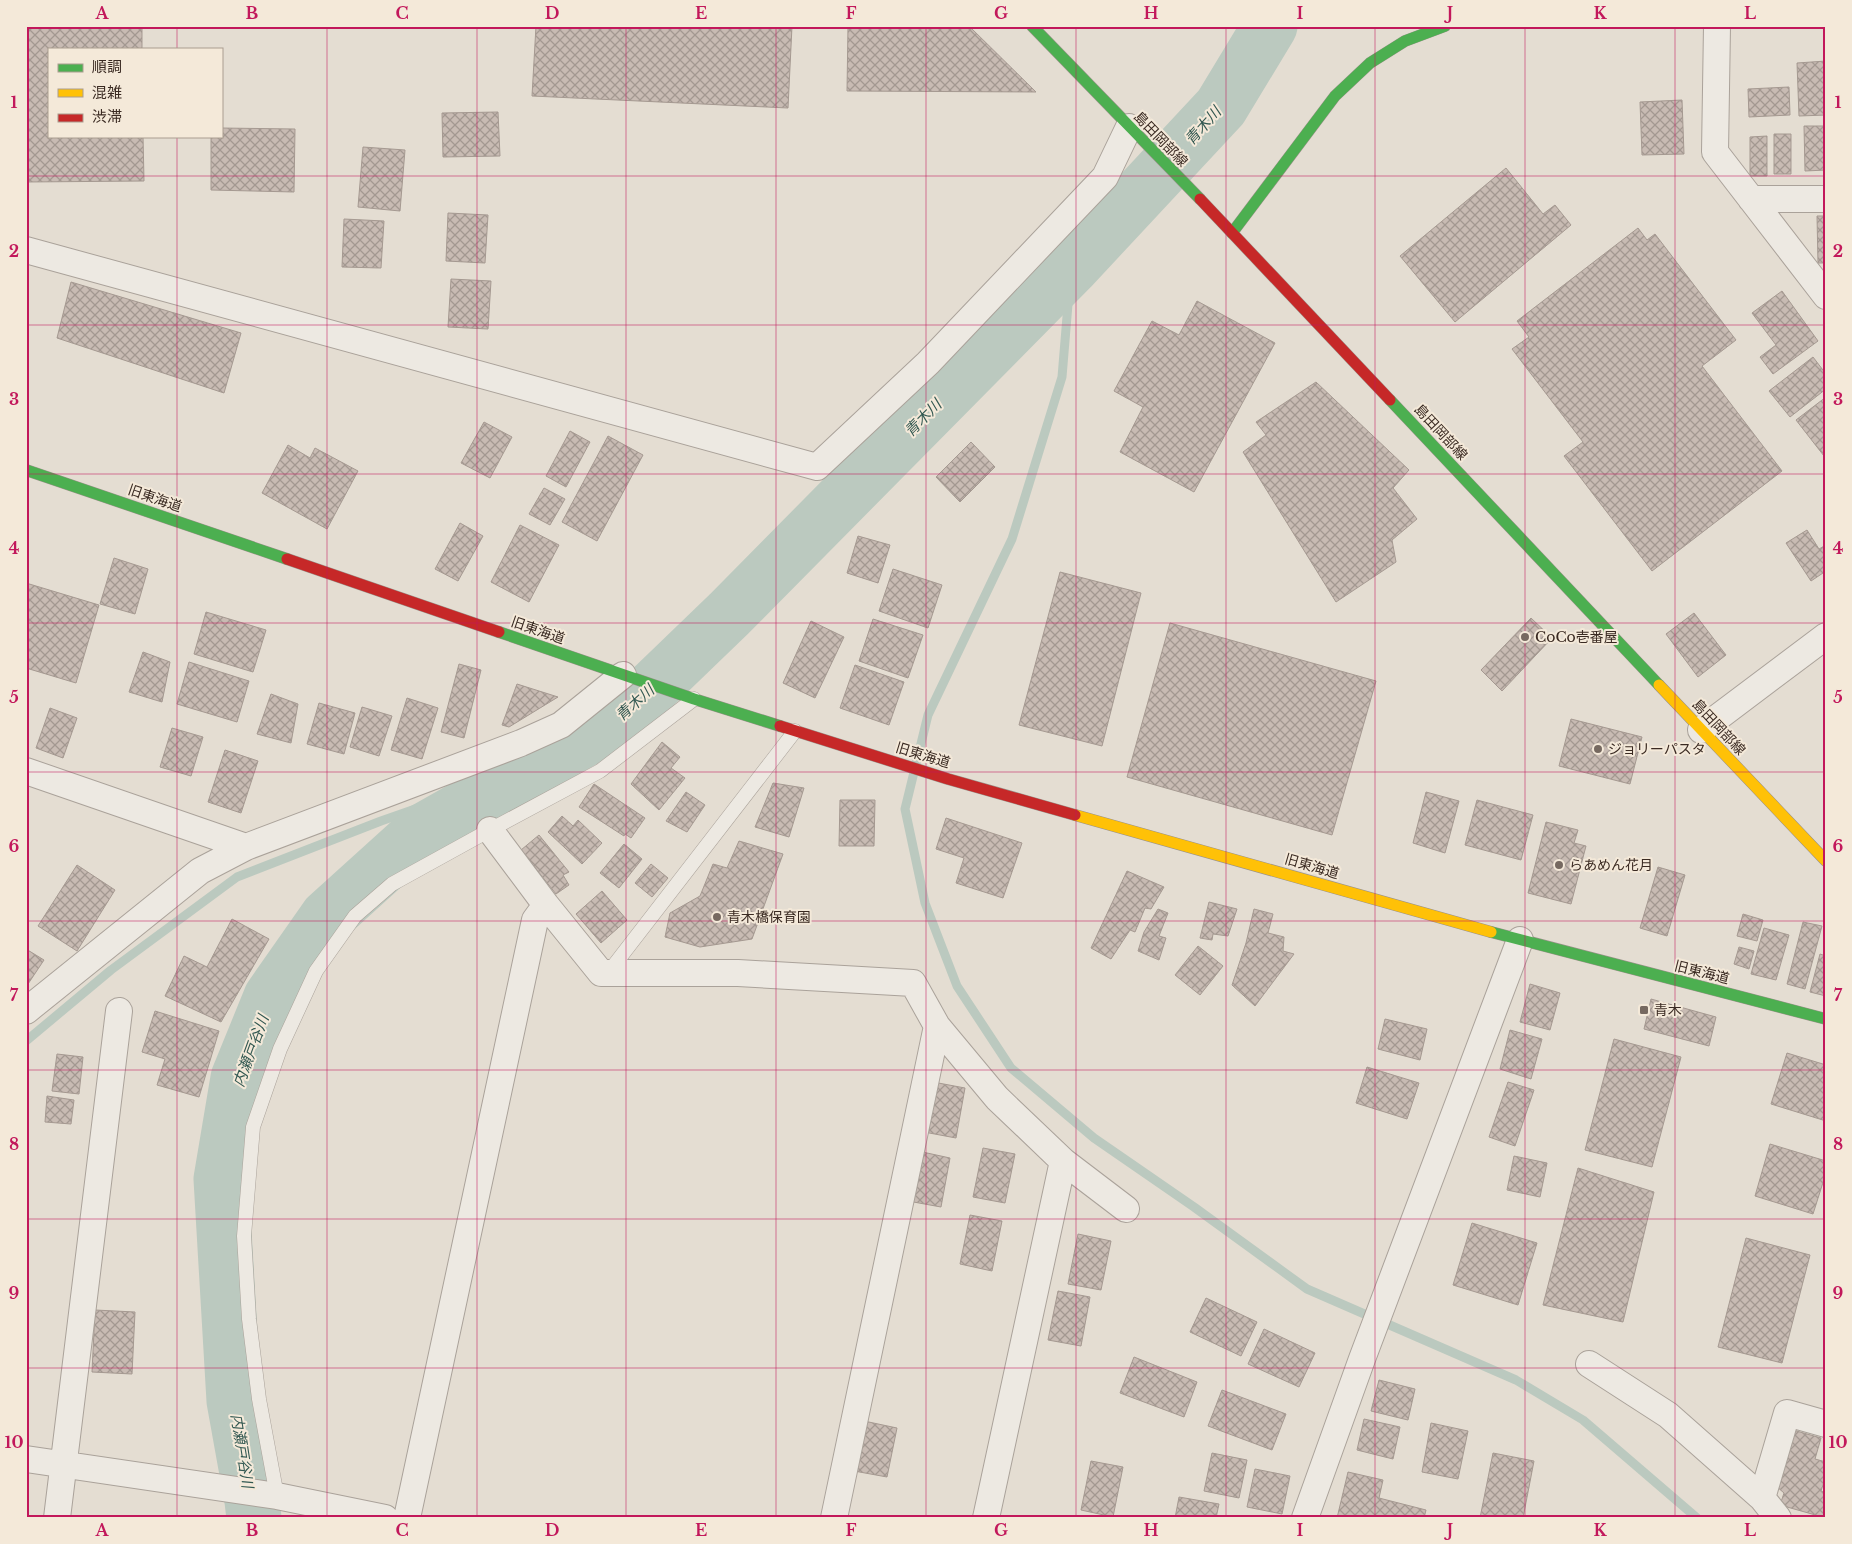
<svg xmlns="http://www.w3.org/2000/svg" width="1852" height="1544" font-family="'Libre Baskerville','Noto Sans JP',serif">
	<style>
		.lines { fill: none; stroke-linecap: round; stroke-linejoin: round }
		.stream { stroke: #bbc9bf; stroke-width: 9 }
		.river { stroke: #bbc9bf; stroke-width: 55 }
		.building { fill: url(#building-cross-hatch); stroke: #a59991 }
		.lane-casing { stroke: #aaa29a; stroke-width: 15 }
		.street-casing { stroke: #aaa29a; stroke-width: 28 }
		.fast-casing { stroke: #9a928a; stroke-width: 12 }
		.slow-casing { stroke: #9a928a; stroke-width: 12 }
		.jam-casing { stroke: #9a928a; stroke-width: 12 }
		.lane { stroke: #ede9e2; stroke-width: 14 }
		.street { stroke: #ede9e2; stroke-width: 26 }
		.fast { stroke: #4caf50; stroke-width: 11 }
		.slow { stroke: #ffc107; stroke-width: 11 }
		.jam { stroke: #c62828; stroke-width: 11 }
		.grid { fill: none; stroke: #c2185b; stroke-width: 1; stroke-opacity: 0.55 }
		.poi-dot { fill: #766960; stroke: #f4e9d9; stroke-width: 2 }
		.labels { text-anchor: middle; stroke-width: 4; stroke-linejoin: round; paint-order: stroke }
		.street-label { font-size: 14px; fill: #3a2a22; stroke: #f4e9d9 }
		.poi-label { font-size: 14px; fill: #3a2a22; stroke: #f4e9d9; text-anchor: start }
		.water-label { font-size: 15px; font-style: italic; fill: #325851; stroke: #f4e9d9 }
		.neatline { fill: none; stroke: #c2185b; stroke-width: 2 }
		.grid-label { font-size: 16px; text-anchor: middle; font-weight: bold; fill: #c2185b }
	</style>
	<defs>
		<pattern id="building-cross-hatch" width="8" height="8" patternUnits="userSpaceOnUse" patternTransform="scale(1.25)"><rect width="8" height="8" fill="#c8bbb3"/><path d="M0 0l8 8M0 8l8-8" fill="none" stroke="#a39891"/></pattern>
	</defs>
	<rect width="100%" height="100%" fill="#e4ddd2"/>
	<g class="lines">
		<!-- stream -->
		<path class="stream" d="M1071 268 1062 377 1012 539 928 715 905 809 925 903 957 986 1011 1068 1094 1138 1194 1207 1307 1289 1516 1380 1583 1420 1697 1518
			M26 1041 111 970 237 877 381 821 535 767"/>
		<!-- river -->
		<path class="river" d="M254 1518 252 1501 234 1401 221 1179 238 1078 271 997 327 917 421 832 619 720 729 614 1071 268 1221 107 1270 26"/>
	</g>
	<!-- building -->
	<path class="building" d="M26 26H142V49H49V136H143L144 181 26 182Z
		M536 26H792L788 108 532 96Z
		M848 26H969L1036 92 847 91Z
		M1826 61V115L1799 116 1797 63Z
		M1789 87 1790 115 1749 117 1748 89Z
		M1682 100 1684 154 1642 155 1640 102Z
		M498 112 500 156 443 157 442 113Z
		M1804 126H1826V170L1805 171Z
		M221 128 295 129 294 192 211 190V136H221Z
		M1774 134H1791V174H1774Z
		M1767 136V176H1750V137Z
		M363 147 405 150 400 211 358 207Z
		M1506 168 1543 214 1555 205 1571 225 1455 322 1400 256Z
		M448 213 488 215 485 263 446 261Z
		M1817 216H1826V263H1818Z
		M344 219 384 221 381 268 342 267Z
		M1638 228 1647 240 1655 234 1736 340 1702 366 1782 471 1652 571 1564 456 1583 442 1512 349 1529 337 1517 321Z
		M451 279 491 281 488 329 448 327Z
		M71 282 241 333 224 393 57 338Z
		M1782 291 1818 341 1773 374 1760 357 1776 345 1752 313Z
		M1197 301 1275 343 1194 492 1120 452 1143 407 1114 391 1152 321 1179 335Z
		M1813 357 1826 374V389L1790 417 1769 391Z
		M1316 382 1409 470 1393 488 1417 519 1392 540 1396 562 1336 602 1243 452 1266 435 1256 422Z
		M1826 397V455L1824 456 1796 420Z
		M484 422 512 437 490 478 461 463Z
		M570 431 590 442 566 487 546 476Z
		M608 436 643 455 597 541 562 522Z
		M971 442 995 467 960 502 936 477Z
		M288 445 310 458 315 448 358 471 327 529 262 493Z
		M544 488 565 499 550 525 529 514Z
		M460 523 483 536 458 581 435 569Z
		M520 525 559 545 529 602 491 582Z
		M1807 530 1819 549 1826 545V571L1811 581 1786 543Z
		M858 536 890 545 878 583 847 573Z
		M114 558 148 569 135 614 100 604Z
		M893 569 942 585 928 628 879 611Z
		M1060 572 1141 593 1102 746 1019 725Z
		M26 583 99 605 76 683 26 668Z
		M206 612 266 630 253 672 194 654Z
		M1694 613 1726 655 1698 677 1666 634Z
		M1531 618 1552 638 1502 691 1481 670Z
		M873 619 923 635 908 678 859 661Z
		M811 621 844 637 815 698 783 683Z
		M1170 623 1376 681 1332 835 1127 777Z
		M143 652 170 662 162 702 129 692Z
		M189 662 249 681 237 722 177 704Z
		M459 664 481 670 464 738 441 732Z
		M855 665 904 682 889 725 840 708Z
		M517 684 558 697 509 727 502 725Z
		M271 694 298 704 291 743 257 734Z
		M407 698 438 708 422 759 391 750Z
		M319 703 355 713 344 754 307 744Z
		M362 707 392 716 379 756 350 747Z
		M50 708 77 718 63 758 36 748Z
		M1571 719 1642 737 1630 784 1559 766Z
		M172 728 203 737 191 776 160 767Z
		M662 742 680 757 671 768 685 778 659 810 631 784Z
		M225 750 258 761 241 813 208 802Z
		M773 783 804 788 789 837 755 827Z
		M594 784 645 818 631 838 625 834 624 836 579 807Z
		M686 792 705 805 687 832 666 821Z
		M1426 792 1459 801 1445 853 1413 843Z
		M840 800H875L874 846H839Z
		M1477 800 1533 815 1521 860 1465 845Z
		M562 816 573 826 578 820 602 843 582 864 548 832Z
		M946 818 1022 843 1003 898 956 883 964 858 936 849Z
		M1546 822 1578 830 1574 843 1586 846 1571 904 1528 893Z
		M539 835 569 872 563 875 569 885 556 894 521 850Z
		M739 841 783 854 752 939 700 947 665 937 670 913 700 896 713 864 727 868Z
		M624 844 642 859 619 888 600 873Z
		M651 864 668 878 652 897 635 883Z
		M77 865 115 890 77 951 38 926Z
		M1658 867 1685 875 1667 936 1640 928Z
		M1127 871 1164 887 1151 909 1145 908 1135 932 1130 930 1111 959 1091 948Z
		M602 891 627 920 601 943 576 914Z
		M1209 902 1237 909 1228 936 1213 934 1212 940 1200 938Z
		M1158 909 1168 913 1159 936 1166 938 1159 960 1138 951 1144 932Z
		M1254 909 1273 914 1268 933 1284 937 1283 951 1294 954 1255 1006 1232 985 1246 943Z
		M1743 914 1763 920 1757 941 1737 936Z
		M232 919 269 939 221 1022 165 996 184 956 207 967Z
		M1803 922 1822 926 1805 989 1787 984Z
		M1764 928 1789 935 1776 980 1751 974Z
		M1198 946 1223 966 1200 995 1175 975Z
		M1739 947 1754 951 1749 969 1734 964Z
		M26 949 44 960 26 987Z
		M1820 954 1826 956V996L1810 992Z
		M1530 984 1560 993 1550 1030 1520 1022Z
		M1651 999 1716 1017 1709 1046 1644 1029Z
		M155 1011 219 1031 199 1097 157 1085 165 1059 142 1052Z
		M1385 1019 1427 1029 1420 1060 1378 1049Z
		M1510 1030 1542 1039 1531 1079 1500 1069Z
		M1614 1039 1681 1057 1652 1167 1585 1150Z
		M1787 1053 1826 1065V1121L1771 1104Z
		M57 1054 83 1057 79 1094 52 1091Z
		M1367 1067 1419 1083 1407 1119 1356 1103Z
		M933 1082 965 1088 956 1138 924 1132Z
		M1508 1082 1534 1090 1515 1146 1489 1137Z
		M47 1096 74 1100 71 1124 45 1122Z
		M1770 1144 1826 1161V1173L1813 1214 1755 1196Z
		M983 1148 1015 1154 1005 1203 973 1197Z
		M918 1151 950 1158 941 1207 908 1201Z
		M1514 1156 1547 1163 1540 1197 1507 1190Z
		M1578 1168 1654 1192 1623 1322 1543 1305Z
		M970 1215 1002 1221 992 1271 960 1264Z
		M1472 1223 1537 1243 1518 1305 1453 1285Z
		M1078 1234 1111 1241 1101 1290 1068 1284Z
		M1746 1238 1810 1255 1782 1363 1718 1347Z
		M1058 1291 1090 1297 1081 1346 1048 1340Z
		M1206 1298 1257 1322 1241 1356 1190 1332Z
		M95 1310 135 1312 132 1374 92 1372Z
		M1264 1329 1315 1353 1299 1387 1248 1364Z
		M1134 1357 1197 1382 1184 1417 1120 1393Z
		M1379 1380 1415 1389 1408 1420 1371 1411Z
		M1222 1390 1286 1414 1272 1450 1208 1426Z
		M1364 1419 1400 1427 1393 1459 1357 1450Z
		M864 1421 897 1428 887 1477 854 1471Z
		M1431 1423 1468 1431 1458 1479 1422 1472Z
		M1793 1430 1821 1438 1815 1459 1826 1462V1476L1821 1491 1826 1493V1518L1780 1505 1784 1493 1776 1486Z
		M1212 1453 1247 1460 1239 1498 1204 1491Z
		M1493 1453 1534 1461 1523 1518H1480Z
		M1091 1461 1123 1467 1113 1517 1081 1510Z
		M1255 1469 1290 1476 1282 1514 1247 1507Z
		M1348 1472 1383 1480 1379 1498 1426 1510 1424 1518H1337Z
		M1179 1497 1219 1504 1216 1518H1175Z"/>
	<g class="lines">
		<defs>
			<path id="lane" d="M608 973 795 731
				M277 1496 259 1399 249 1319 244 1236 253 1127 280 1049 316 971 355 916 392 884 490 830 600 771 694 699"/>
			<path id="street" d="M1717 26 1715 152 1826 296
				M1751 199H1826
				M26 250 817 467 928 363 1105 177 1129 127
				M1701 730 1826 636
				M26 771 246 847
				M490 830 546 905 601 973H738L913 983 937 1026 997 1098 1063 1161 1126 1209
				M26 1011 200 871 246 847 521 743 561 725 623 675
				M1589 1364 1668 1415 1762 1498 1778 1518
				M26 1459 277 1496 385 1518
				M1762 1498 1787 1413 1826 1424
				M57 1518 119 1011
				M407 1518 535 920 546 905
				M834 1518 937 1026
				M986 1518 1063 1161
				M1305 1518 1362 1359 1520 940"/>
			<path id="fast" d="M1032 26 1200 199
				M1232 233 1335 96 1370 63 1405 41 1445 26
				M1390 400 1659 685
				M26 470 287 559
				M499 632 694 699 780 726
				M1491 932 1826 1019"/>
			<path id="slow" d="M1659 685 1826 861
				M1075 815 1491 932"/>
			<path id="jam" d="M1200 199 1390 400
				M287 559 499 632
				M780 726 948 779 1075 815"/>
		</defs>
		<!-- lane casing -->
		<use href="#lane" class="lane-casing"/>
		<!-- street casing -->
		<use href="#street" class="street-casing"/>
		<!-- fast casing -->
		<use href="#fast" class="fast-casing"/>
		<!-- slow casing -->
		<use href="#slow" class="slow-casing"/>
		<!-- jam casing -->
		<use href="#jam" class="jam-casing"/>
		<!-- lane -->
		<use href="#lane" class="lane"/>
		<!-- street -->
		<use href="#street" class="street"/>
		<!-- fast -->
		<use href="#fast" class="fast"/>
		<!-- slow -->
		<use href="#slow" class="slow"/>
		<!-- jam -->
		<use href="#jam" class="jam"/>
	</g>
	<!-- grid -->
	<path class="grid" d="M177 26V49M327 26V1518M477 26V1518M626 26V1518M776 26V1518M926 26V1518M1076 26V1518M1226 26V1518M1375 26V1518M1525 26V1518M1675 26V1518M177 136V1518M26 176H1826M26 325H1826M26 474H1826M26 623H1826M26 772H1826M26 921H1826M26 1070H1826M26 1219H1826M26 1368H1826"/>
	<!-- markers -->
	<g class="poi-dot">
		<circle cx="1525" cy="637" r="5"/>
		<circle cx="1598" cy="749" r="5"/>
		<circle cx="1559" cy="865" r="5"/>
		<circle cx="717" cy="917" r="5"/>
		<rect x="1639" y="1005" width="10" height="10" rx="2.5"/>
	</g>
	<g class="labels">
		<!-- street labels -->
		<g class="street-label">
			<text transform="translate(1161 139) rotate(46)" y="5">島田岡部線</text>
			<text transform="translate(1441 432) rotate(47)" y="5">島田岡部線</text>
			<text transform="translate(155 498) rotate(19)" y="5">旧東海道</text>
			<text transform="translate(538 630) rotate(19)" y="5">旧東海道</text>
			<text transform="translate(1719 727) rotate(47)" y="5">島田岡部線</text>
			<text transform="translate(923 755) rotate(17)" y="5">旧東海道</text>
			<text transform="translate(1312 866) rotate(16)" y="5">旧東海道</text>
			<text transform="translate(1702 972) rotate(14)" y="5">旧東海道</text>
		</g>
		<!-- poi labels -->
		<g class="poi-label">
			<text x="1535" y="642">CoCo壱番屋</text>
			<text x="1608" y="754">ジョリーパスタ</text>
			<text x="1569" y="870">らあめん花月</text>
			<text x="727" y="922">青木橋保育園</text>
			<text x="1654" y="1015">青木</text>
		</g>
		<!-- water labels -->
		<g class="water-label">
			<text transform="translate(1203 126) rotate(-48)" y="5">青木川</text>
			<text transform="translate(923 418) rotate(-45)" y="5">青木川</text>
			<text transform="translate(635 703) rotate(-42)" y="5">青木川</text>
			<text transform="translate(251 1051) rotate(-70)" y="5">内瀬戸谷川</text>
			<text transform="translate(242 1451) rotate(81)" y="5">内瀬戸谷川</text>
		</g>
	</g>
	<!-- border -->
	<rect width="1852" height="1544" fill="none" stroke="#f4e9d9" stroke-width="55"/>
	<!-- legend -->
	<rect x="48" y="48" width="175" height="90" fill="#f4e9d9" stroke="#aa9d90"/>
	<rect x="58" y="64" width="25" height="8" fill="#4caf50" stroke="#aa9d90"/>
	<text x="92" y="72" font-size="15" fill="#3a2a22">順調</text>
	<rect x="58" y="89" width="25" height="8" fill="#ffc107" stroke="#aa9d90"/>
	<text x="92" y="98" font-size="15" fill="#3a2a22">混雑</text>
	<rect x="58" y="114" width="25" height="8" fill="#c62828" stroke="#aa9d90"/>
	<text x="92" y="122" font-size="15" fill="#3a2a22">渋滞</text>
	<rect x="28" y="28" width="1796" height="1488" class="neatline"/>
	<g class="grid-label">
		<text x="102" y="19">A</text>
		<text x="252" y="19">B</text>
		<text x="402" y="19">C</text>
		<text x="552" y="19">D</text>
		<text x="701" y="19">E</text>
		<text x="851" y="19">F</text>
		<text x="1001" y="19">G</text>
		<text x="1151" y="19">H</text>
		<text x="1300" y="19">I</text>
		<text x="1450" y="19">J</text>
		<text x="1600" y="19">K</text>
		<text x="1750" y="19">L</text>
		<text x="14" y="108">1</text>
		<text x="1838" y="108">1</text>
		<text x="14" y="257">2</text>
		<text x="1838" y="257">2</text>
		<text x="14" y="405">3</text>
		<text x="1838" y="405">3</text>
		<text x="14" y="554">4</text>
		<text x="1838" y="554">4</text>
		<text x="14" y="703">5</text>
		<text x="1838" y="703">5</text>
		<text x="14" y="852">6</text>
		<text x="1838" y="852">6</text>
		<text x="14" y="1001">7</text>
		<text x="1838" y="1001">7</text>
		<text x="14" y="1150">8</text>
		<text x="1838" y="1150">8</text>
		<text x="14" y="1299">9</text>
		<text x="1838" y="1299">9</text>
		<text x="14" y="1448">10</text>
		<text x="1838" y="1448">10</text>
		<text x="102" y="1536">A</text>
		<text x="252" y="1536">B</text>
		<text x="402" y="1536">C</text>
		<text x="552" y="1536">D</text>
		<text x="701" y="1536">E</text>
		<text x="851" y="1536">F</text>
		<text x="1001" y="1536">G</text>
		<text x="1151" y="1536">H</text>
		<text x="1300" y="1536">I</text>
		<text x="1450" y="1536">J</text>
		<text x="1600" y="1536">K</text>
		<text x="1750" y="1536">L</text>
	</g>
</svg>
